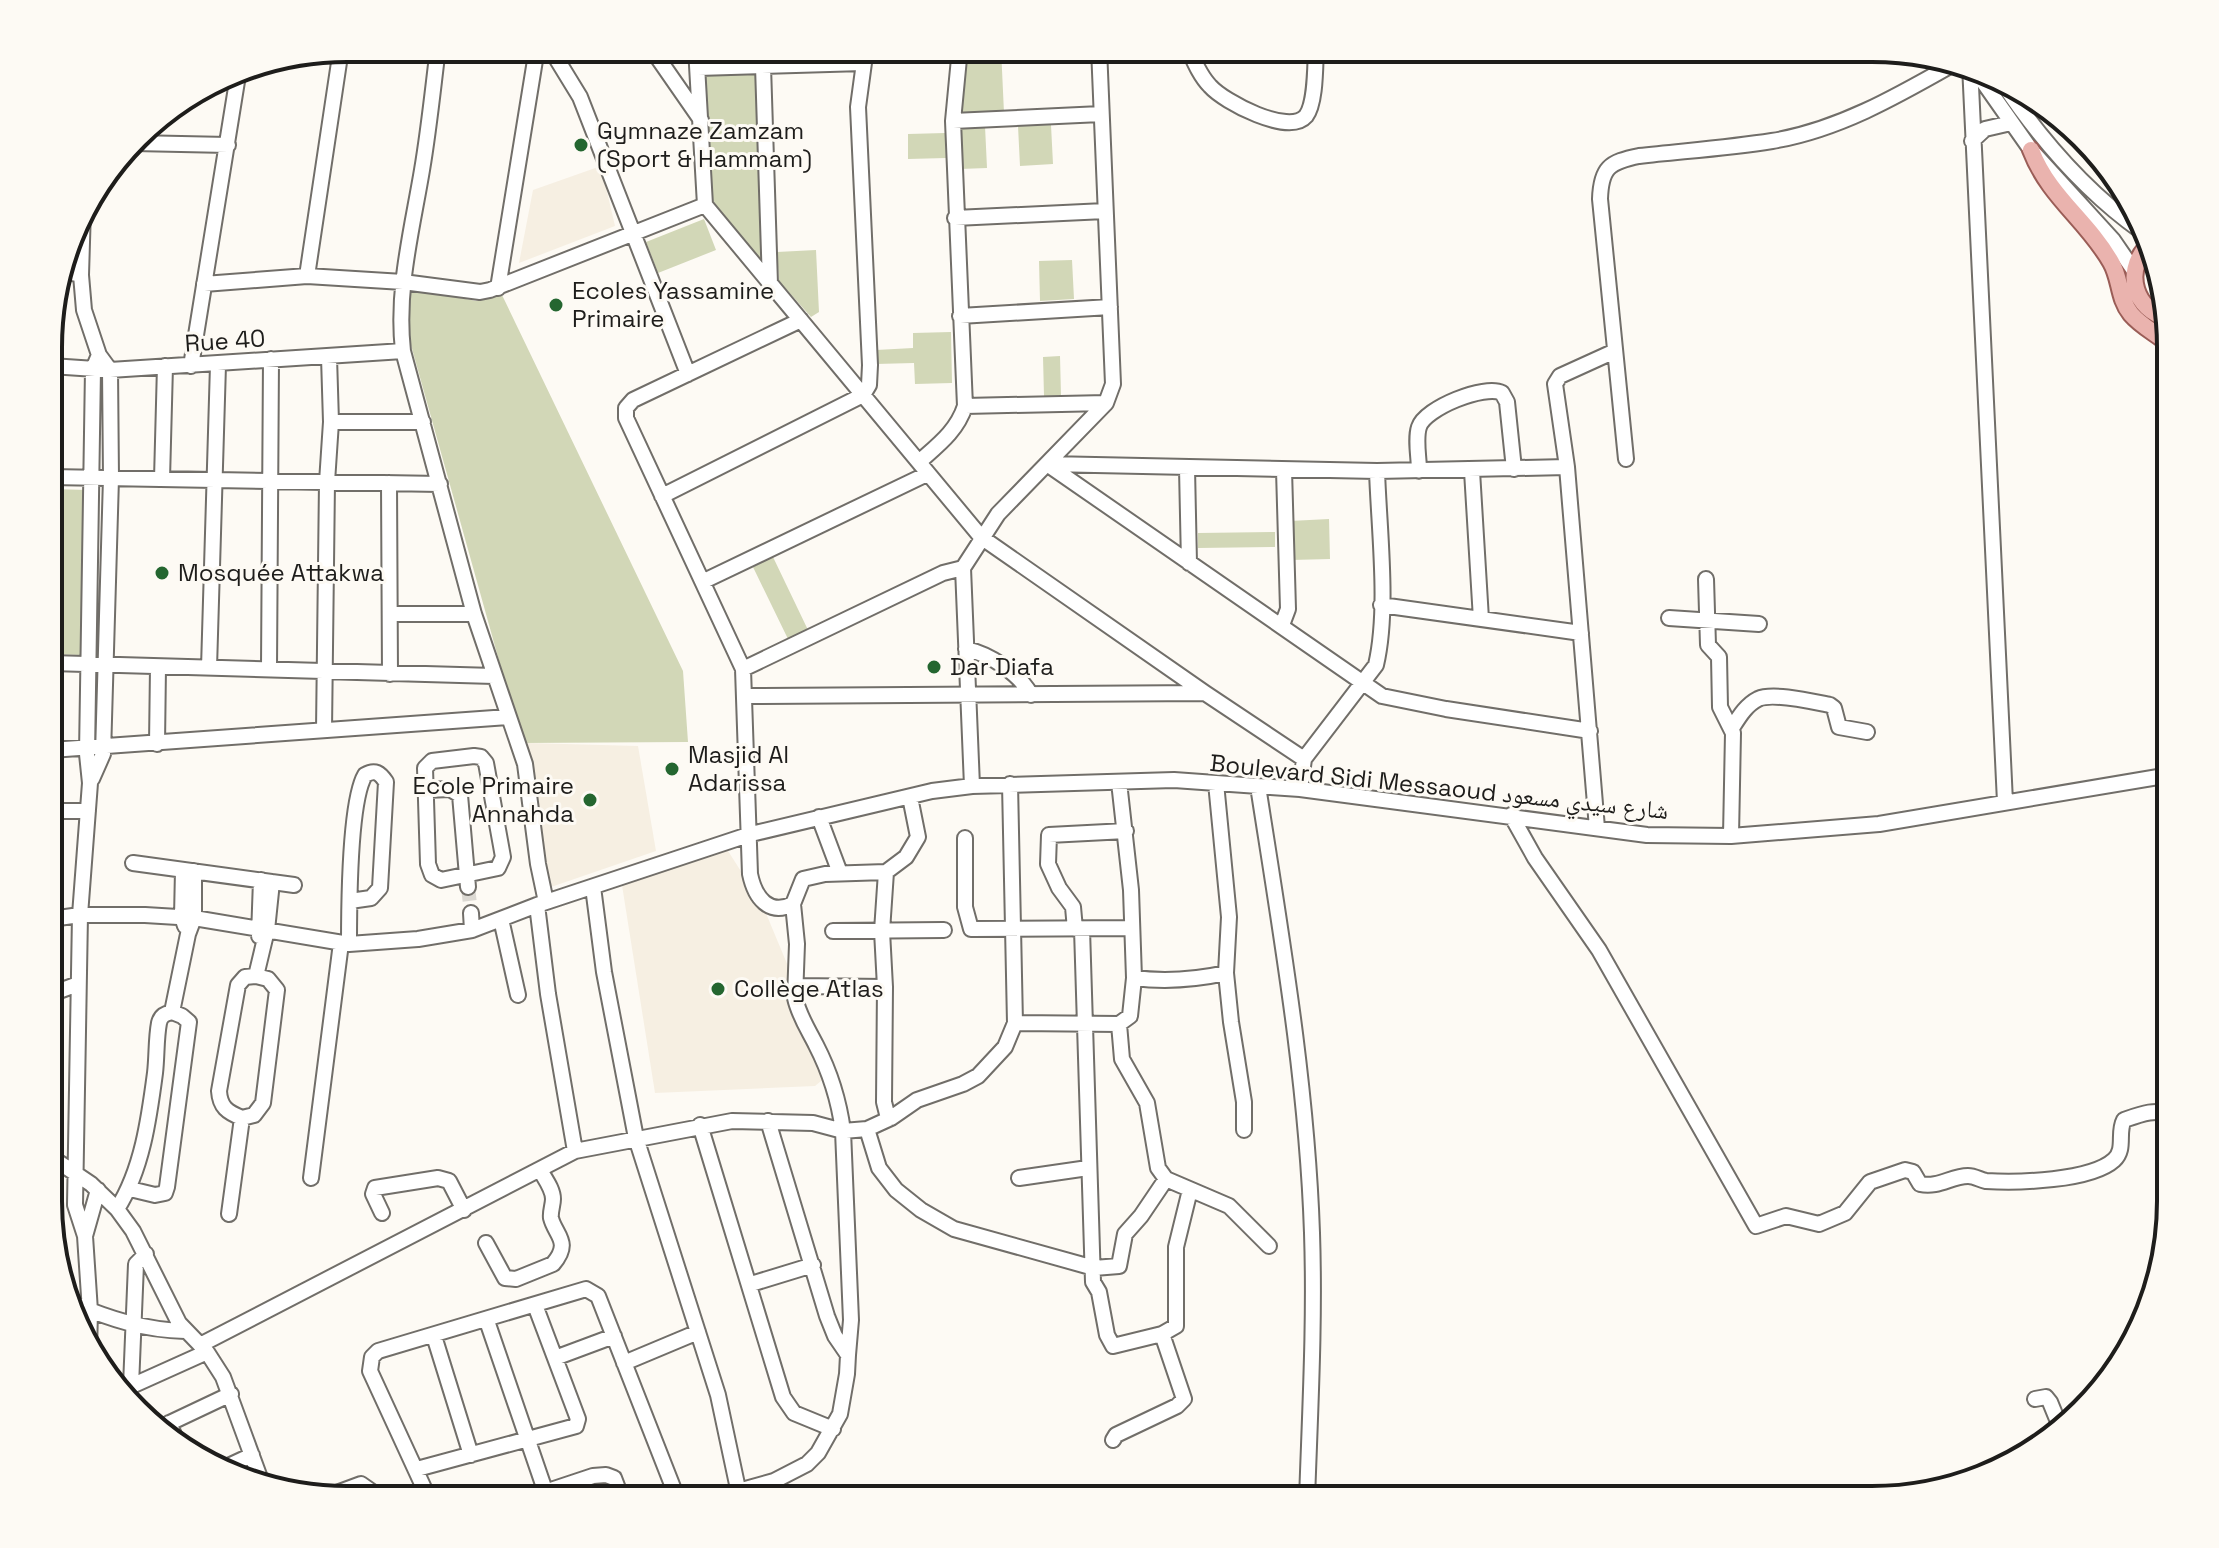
<svg xmlns="http://www.w3.org/2000/svg" width="2219" height="1548" font-family="'Space Grotesk','Noto Naskh Arabic',sans-serif">
	<style>
		.built { fill: #f6efe2 }
		.green { fill: #d2d7b7 }
		.lines { fill: none; stroke-linecap: round; stroke-linejoin: round }
		.minor-tunnel { stroke: #dcd9d3; stroke-width: 14; stroke-dasharray: 14 7; stroke-linecap: butt }
		.minor-casing { stroke: #716e69; stroke-width: 18 }
		.major-casing { stroke: #9a5d57; stroke-width: 20 }
		.minor { stroke: #fff; stroke-width: 14 }
		.major { stroke: #eab3ae; stroke-width: 16 }
		.poi-dot { fill: #246630; stroke: #fdfaf4; stroke-width: 3 }
		.labels { text-anchor: middle; stroke-width: 6; stroke-linejoin: round; paint-order: stroke }
		.poi-label { font-size: 24px; fill: #1e1d1b; stroke: #fdfaf4; text-anchor: start }
		.street-label { font-size: 24px; fill: #1e1d1b; stroke: #fdfaf4 }
		.rim { fill: none; stroke: #1e1d1b; stroke-width: 4 }
	</style>
	<rect width="100%" height="100%" fill="#fdfaf4"/>
	<!-- built -->
	<path class="built" d="M601 166 615 226 519 263 533 190Z
		M527 743 638 746 656 851 551 887 543 881 539 870Z
		M723 843 763 906 832 1072 815 1086 655 1093 621 879Z"/>
	<!-- green -->
	<path class="green" d="M965 48H1001L1004 113 959 115Z
		M756 70 764 263 712 200 703 74Z
		M1051 125 1053 164 1020 166 1018 126Z
		M985 126 987 168 960 169 958 127Z
		M945 133 946 158 908 159V134Z
		M704 219 716 250 658 273 646 242Z
		M816 250 819 312 811 317 779 281 777 252Z
		M1072 260 1074 299 1040 301 1039 261Z
		M410 288 476 301 502 295 683 671 688 742 522 743 409 338 407 321Z
		M951 332 952 383 915 384 914 363 876 364V350L913 348V333Z
		M1060 356 1061 396H1044L1043 357Z
		M51 489 88 490 81 655 51 654Z
		M1329 519 1330 559 1291 560 1290 521Z
		M1275 532V547L1198 548V533Z
		M773 557 808 630 788 639 753 567Z"/>
	<g class="lines">
		<!-- minor-tunnel -->
		<path class="minor-tunnel" d="M468 887 471 913"/>
		<defs>
			<path id="minor" d="M438 48C433 88 429 129 422 170 412 230 396 290 403 351L474 614 525 764 538 864 546 902
				M550 48 580 97 688 374
				M651 48 701 120
				M696 48 705 205 981 537 1205 693 1304 759
				M785 48 786 65
				M1188 48C1194 61 1200 76 1210 86 1224 102 1289 136 1306 116 1316 103 1315 65 1316 48
				M1970 65 2005 802
				M763 66 770 284
				M1972 66 2031 150 2113 240 2135 272
				M698 68 863 63
				M2002 82C2040 139 2085 191 2141 231
				M953 121 1101 114
				M1972 141 1985 129 2011 123
				M134 143 228 145
				M83 209 81 275 84 310 99 355 110 370 111 478 103 754 92 779
				M955 218 1105 211
				M62 271 81 275
				M307 276 341 49
				M204 284 307 276 403 282 480 292 490 290 705 205
				M498 288 537 48
				M960 316 1110 307
				M801 320 633 400 626 408V418L743 669 750 874C755 898 769 916 793 904L803 879 825 874 886 872 906 857 918 837 910 797
				M51 366 110 370 403 351
				M191 366 239 69
				M965 406 1106 403
				M331 422H423
				M1626 459 1600 199C1601 168 1609 162 1639 156 1683 151 1728 148 1772 141 1839 130 1899 95 1957 62
				M919 462C938 445 957 431 965 406L953 121 960 48
				M1047 464 1382 696 1446 709 1590 731
				M1048 464 1377 471 1567 467
				M1187 468 1189 563
				M1419 471C1419 457 1415 439 1419 427 1425 408 1485 384 1502 393L1507 402 1514 469
				M1472 471 1481 619
				M51 477 440 484
				M162 479 165 366
				M389 483 390 674
				M662 496 863 395 869 385 870 365 858 107 866 48
				M1706 579 1708 645 1719 657 1720 707 1733 733 1731 836
				M704 581 927 474
				M1381 605 1581 633
				M390 614H474
				M1669 618 1759 624
				M1282 625 1288 609 1284 470
				M966 649C990 654 1020 674 1031 695
				M51 663 494 676
				M209 668 218 365
				M269 669 271 359
				M743 669 943 573 963 568
				M746 696 1205 693
				M1732 728C1739 717 1746 705 1758 699 1773 692 1814 702 1830 705L1834 708 1839 727 1867 732
				M324 730 327 482 331 422 329 357
				M157 744 158 667
				M51 750 508 717
				M474 756 481 757 486 763 503 857 498 868 441 880 432 875 428 864 425 768 432 761Z
				M1216 783 1229 917 1226 973 1231 1022 1244 1102V1130
				M972 786 963 568 998 514 1106 403 1113 384 1099 48
				M1258 786C1281 934 1307 1083 1312 1233 1315 1322 1310 1411 1307 1500
				M1300 789 1304 759 1376 665C1389 609 1379 531 1377 471
				M426 790 450 789 460 795 468 887
				M51 811H88
				M1511 815 1535 858 1599 950 1756 1226 1786 1216 1819 1224 1845 1213 1870 1182 1905 1170 1913 1172 1920 1184C1939 1188 1951 1176 1968 1176 1975 1176 1980 1180 1986 1181 2017 1183 2091 1181 2114 1160 2126 1149 2117 1133 2124 1120 2138 1115 2158 1107 2170 1116
				M819 817 840 873
				M1597 828 1567 467 1555 384 1560 376 1615 351
				M965 838V907L971 929 1132 928
				M133 863 294 885
				M183 870 182 917 185 926
				M886 872 882 931 885 987 884 1102 887 1114 891 1118
				M593 887 604 972 636 1138 718 1395 738 1489 744 1500
				M793 904 797 944 795 998C799 1016 808 1029 816 1045 830 1072 839 1101 843 1131L867 1129 891 1118 917 1100 963 1084 978 1076 1005 1047 1015 1023 1010 784
				M537 905 548 994 575 1151
				M471 913 472 930
				M51 919 80 915H145L194 918 349 944 418 939 472 930 537 905 751 834 932 791 972 786 1174 780 1300 789 1647 835 1731 836 1879 824 2170 775
				M501 919 518 995
				M1075 929 1073 907 1059 888 1048 864 1049 835 1126 831
				M1082 929 1093 1282 1099 1292 1107 1335 1113 1346 1162 1334 1176 1326V1247L1190 1190
				M833 931 944 930
				M259 936 261 880
				M349 944C349 909 349 802 365 775 375 769 380 773 386 782L380 888 371 898 350 901
				M256 976 268 979 277 990 263 1103 254 1115 242 1118C227 1112 220 1107 219 1091L238 985 245 977Z
				M256 976 267 930 272 882
				M1134 978C1166 982 1194 980 1226 973
				M796 986 885 987
				M51 994 78 984
				M172 1012 188 934 194 918V871
				M1015 1023 1119 1024 1130 1016 1134 978 1131 890 1119 782
				M1119 1024 1122 1059 1147 1103 1158 1168 1166 1179 1229 1206 1269 1246
				M700 1125 783 1397 794 1413 833 1429
				M867 1129 879 1168 896 1190 921 1210 954 1229 1094 1268 1119 1266 1125 1234 1141 1216 1166 1179
				M51 1157 91 1184 117 1209 133 1231 179 1323 207 1352 223 1377 263 1486
				M311 1178 341 943
				M1019 1178 1088 1168
				M117 1209C142 1170 149 1119 155 1073 157 1056 156 1039 159 1023 161 1015 165 1014 172 1012L182 1016 189 1022 167 1187 165 1193 155 1195 130 1189
				M382 1213 373 1194 375 1188 438 1178 449 1181 464 1210
				M229 1214 242 1118
				M85 1236 98 1190
				M486 1243 505 1278 516 1279 553 1264C572 1242 555 1235 551 1218 550 1212 553 1205 553 1199 553 1189 545 1179 540 1170
				M751 1284 813 1265
				M72 1303C110 1319 144 1330 185 1331
				M487 1321 548 1499
				M434 1336 471 1455
				M200 1345 575 1151 732 1121 813 1123 843 1131 851 1320 848 1355
				M89 1351 90 1311 85 1236 75 1205 80 915 90 783 87 754 93 369 99 355
				M555 1358 614 1336
				M624 1363 698 1332
				M131 1386 136 1264 146 1254
				M127 1388 207 1352
				M2035 1399 2046 1397 2050 1402 2059 1424
				M169 1423 179 1446
				M157 1429 231 1394
				M1113 1440 1116 1435 1177 1406 1184 1399 1162 1334
				M222 1469 252 1455
				M417 1469 576 1426 578 1419 535 1305
				M323 1498 361 1484 371 1491 376 1499
				M429 1499 370 1371 372 1357 378 1351 586 1289 598 1296 678 1500
				M524 1499 593 1476 606 1475 614 1478 622 1499
				M706 1500 774 1481 807 1464 818 1453 840 1414 847 1374 848 1355 835 1336 827 1316 768 1121"/>
			<path id="major" d="M2031 150C2049 197 2087 220 2111 262 2121 279 2118 298 2131 314 2142 327 2158 334 2170 345
				M2146 248C2124 274 2135 309 2167 318"/>
		</defs>
		<!-- minor casing -->
		<use href="#minor" class="minor-casing"/>
		<!-- major casing -->
		<use href="#major" class="major-casing"/>
		<!-- minor -->
		<use href="#minor" class="minor"/>
		<!-- major -->
		<use href="#major" class="major"/>
	</g>
	<!-- markers -->
	<g class="poi-dot">
		<circle cx="581" cy="145" r="8"/>
		<circle cx="556" cy="305" r="8"/>
		<circle cx="162" cy="573" r="8"/>
		<circle cx="934" cy="667" r="8"/>
		<circle cx="672" cy="769" r="8"/>
		<circle cx="590" cy="800" r="8"/>
		<circle cx="718" cy="989" r="8"/>
	</g>
	<g class="labels">
		<!-- poi labels -->
		<g class="poi-label">
			<text x="597" y="139">Gymnaze Zamzam<tspan x="597" dy="28">(Sport &amp; Hammam)</tspan></text>
			<text x="572" y="299">Ecoles Yassamine<tspan x="572" dy="28">Primaire</tspan></text>
			<text x="178" y="581">Mosquée Attakwa</text>
			<text x="950" y="675">Dar Diafa</text>
			<text x="688" y="763">Masjid Al<tspan x="688" dy="28">Adarissa</tspan></text>
			<text x="574" y="794" text-anchor="end">Ecole Primaire<tspan x="574" dy="28">Annahda</tspan></text>
			<text x="734" y="997">Collège Atlas</text>
		</g>
		<!-- street labels -->
		<g class="street-label">
			<text transform="translate(225 341) rotate(-4)" y="8">Rue 40</text>
			<text transform="translate(1439 787) rotate(6)" y="8">Boulevard Sidi Messaoud شارع سيدي مسعود</text>
		</g>
	</g>
	<!-- crop -->
	<path d="M0 0H2219V1548H0ZM347 62H1872A285 285 0 0 1 2157 347V1201A285 285 0 0 1 1872 1486H347A285 285 0 0 1 62 1201V347A285 285 0 0 1 347 62Z" fill="#fdfaf4" fill-rule="evenodd"/>
	<path class="rim" d="M347 62H1872A285 285 0 0 1 2157 347V1201A285 285 0 0 1 1872 1486H347A285 285 0 0 1 62 1201V347A285 285 0 0 1 347 62Z"/>
</svg>
